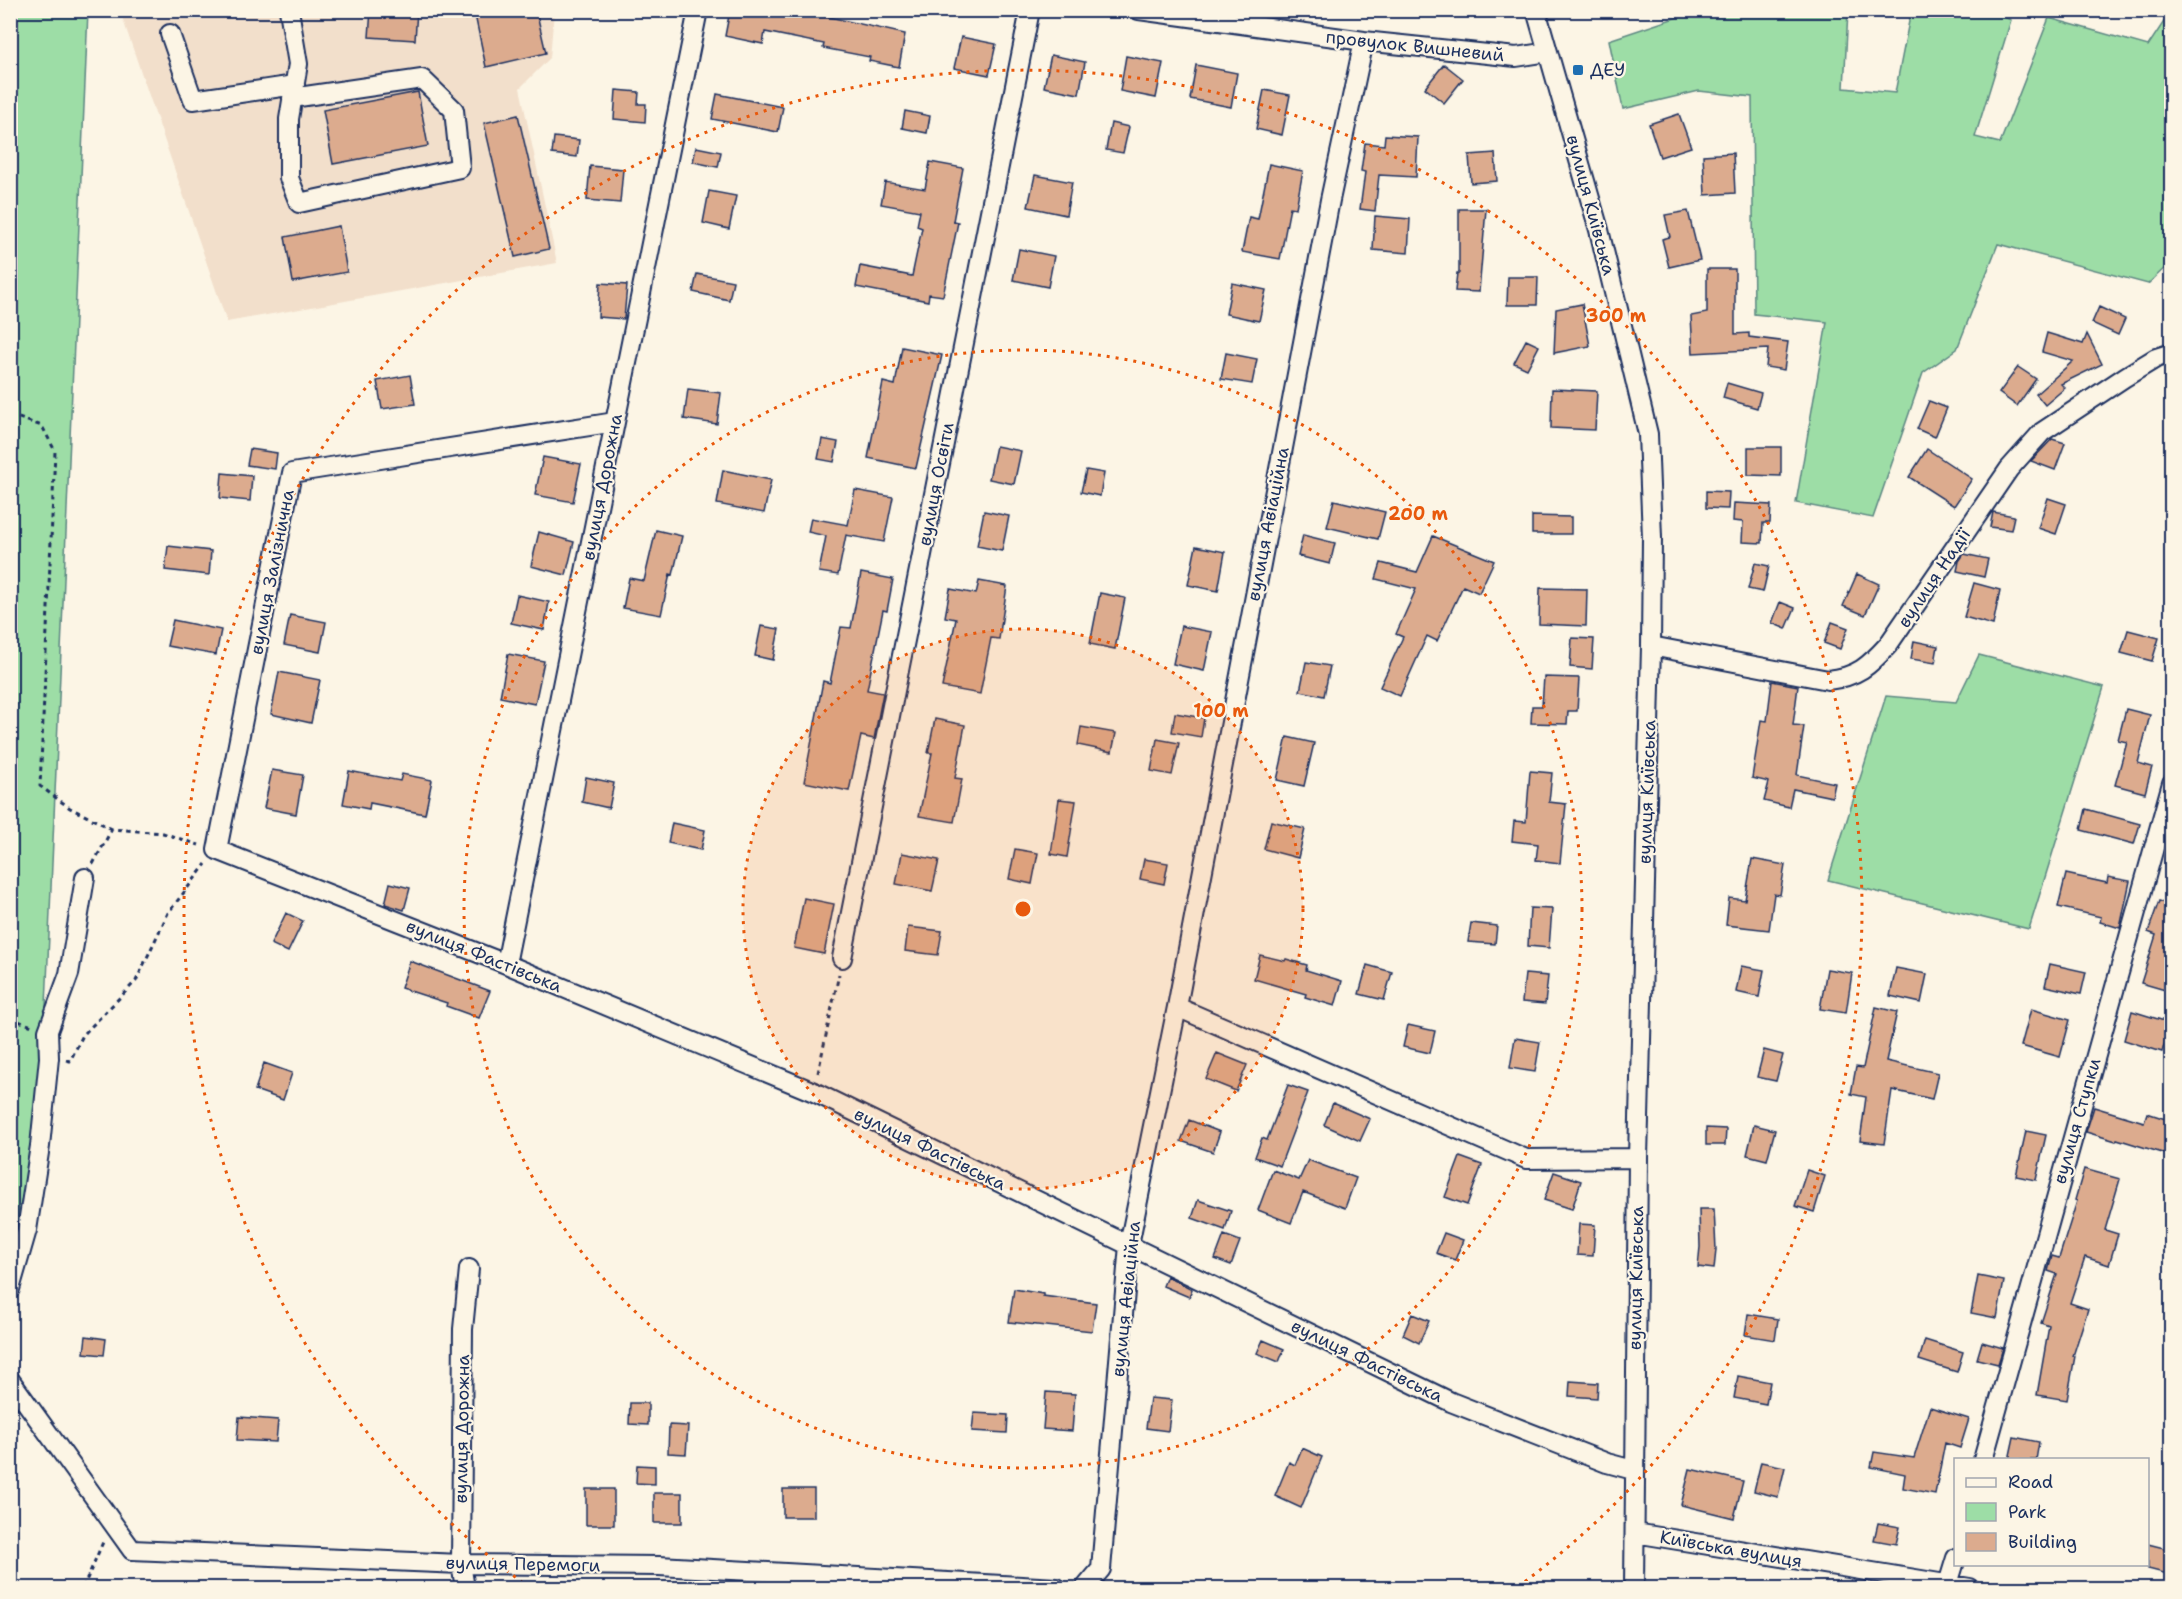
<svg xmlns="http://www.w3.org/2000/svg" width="2182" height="1599" font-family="'Shantell Sans',sans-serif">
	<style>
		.built { fill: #f2dfcb }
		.green { fill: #9ddda6; stroke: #5c8682; stroke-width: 1.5 }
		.building { fill: #dcab8e; stroke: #1b2f5e; stroke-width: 1.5 }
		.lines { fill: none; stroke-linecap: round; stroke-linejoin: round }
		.minor-casing { stroke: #1b2f5e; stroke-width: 22 }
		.path { stroke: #1b2f5e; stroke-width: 3; stroke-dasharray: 4.5 4.5; stroke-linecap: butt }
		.minor { stroke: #fcf5e5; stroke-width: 18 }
		.ring { fill: none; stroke: #e8590c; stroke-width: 3; stroke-dasharray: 3 6 }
		.poi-dot { fill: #1f6fb2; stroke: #fcf5e5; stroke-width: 2 }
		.labels { text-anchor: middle; stroke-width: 4.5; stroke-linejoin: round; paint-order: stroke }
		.street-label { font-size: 18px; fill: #1b2f5e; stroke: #fcf5e5 }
		.poi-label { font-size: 18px; fill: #1b2f5e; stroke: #fcf5e5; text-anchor: start }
		.centre { fill: #e8590c; stroke: #fcf5e5; stroke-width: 3 }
		.ring-label { font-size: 18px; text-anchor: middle; font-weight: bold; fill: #e8590c; stroke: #fcf5e5; stroke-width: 4.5; stroke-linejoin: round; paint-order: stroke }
	</style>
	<rect width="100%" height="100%" fill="#fcf5e5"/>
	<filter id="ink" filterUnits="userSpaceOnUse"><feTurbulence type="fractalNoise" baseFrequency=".0167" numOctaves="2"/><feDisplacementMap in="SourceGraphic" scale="12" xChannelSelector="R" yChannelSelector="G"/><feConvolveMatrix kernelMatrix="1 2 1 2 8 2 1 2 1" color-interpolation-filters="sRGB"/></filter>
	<g filter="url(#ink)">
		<!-- built -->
		<path class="built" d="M120 11H554L550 58 520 88 557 263 227 322Z"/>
		<!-- green -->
		<path class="green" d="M11 11H88L46 1006 27 1192 11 1242Z
			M1690 11H1848L1844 88 1895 93 1911 11H1990L2011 20 1975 137 2000 143 2049 18 2148 46 2171 11V262L2148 284 1998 244 1957 349 1923 373 1873 518 1796 503 1827 322 1754 314 1752 97 1699 91 1623 109 1609 40 1690 13Z
			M1979 655 2104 687 2029 929 1828 880 1886 696 1956 702Z"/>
		<!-- building -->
		<path class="building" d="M371 10H417L415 40 369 37Z
			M474 10H536L546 53 486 67Z
			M730 10H758L776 14 777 10H817L816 14 905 34 899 67 869 61 870 57 823 48 824 44 765 32 763 44 725 36Z
			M961 37 996 44 989 75 954 68Z
			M1051 55 1085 62 1079 94 1044 87Z
			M1126 56 1163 63 1156 98 1120 91Z
			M1444 64 1463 79 1444 103 1425 88Z
			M1196 65 1237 73 1231 107 1190 99Z
			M616 90 639 92 638 104H646L645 122 614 119Z
			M1264 90 1290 95 1282 135 1256 129Z
			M418 92 428 146 333 164 323 110Z
			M717 94 783 107 778 132 712 119Z
			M905 111 930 116 927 133 902 128Z
			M1679 114 1691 147 1660 157 1649 124Z
			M518 115 549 249 515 257 484 123Z
			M1111 123 1129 127 1123 153 1106 150Z
			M1385 135 1418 137 1416 177 1379 175 1375 211 1360 209 1365 172 1361 171 1365 143 1384 145Z
			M554 137 579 140 577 157 552 154Z
			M696 147 721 152 718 167 693 162Z
			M1495 153 1497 181 1471 183 1469 155Z
			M1733 153 1735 193 1705 195 1703 155Z
			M930 162 963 168 953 221 958 222 943 296 929 294 928 301 856 287 860 266 912 276 922 228 917 226 920 211 881 204 885 182 925 189Z
			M1269 164 1303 171 1296 208 1290 207 1280 259 1242 252 1249 217 1258 219Z
			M590 166 623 169 620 203 587 200Z
			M1035 175 1072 182 1066 215 1028 207Z
			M709 191 736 196 729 229 703 223Z
			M1459 209H1486L1479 292 1455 291 1457 273H1459Z
			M1688 211 1700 260 1669 267 1662 239 1670 237 1665 215Z
			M1375 216 1410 219 1408 253 1373 250Z
			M339 226 347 272 293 282 285 237Z
			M1019 249 1054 256 1048 287 1013 280Z
			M1707 269H1735V334L1749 333V337L1788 342 1784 370 1766 367 1768 349 1693 353 1691 316 1707 313Z
			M697 274 733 281 729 300 693 292Z
			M1508 277H1538L1537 305H1507Z
			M600 283 627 285 624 319 598 317Z
			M1232 283 1266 290 1259 321 1226 314Z
			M1582 304 1590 346 1554 353 1556 309Z
			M2099 307 2125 319 2118 335 2092 323Z
			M2047 333 2083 344 2087 334 2102 364 2061 384 2065 388 2045 405 2036 394 2073 361 2042 352Z
			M1526 340 1539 346 1527 369 1514 363Z
			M902 347 942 355 916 468 868 458 883 382 895 385Z
			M1226 353 1257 359 1252 384 1221 379Z
			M2018 367 2036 379 2017 406 1999 393Z
			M410 375 415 404 382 409 377 381Z
			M1727 383 1761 393 1757 408 1723 398Z
			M688 389 721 393 717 424 684 419Z
			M1552 389 1597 391 1595 430 1551 428Z
			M1929 401 1947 408 1935 437 1917 429Z
			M822 439 838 442 834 462 818 459Z
			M2052 439 2065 443 2055 470 2031 461Z
			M996 446 1021 451 1014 484 989 479Z
			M1748 447H1781V476L1748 475Z
			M250 449 277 453 275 469 247 465Z
			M1927 449 1972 479 1954 506 1909 477Z
			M543 457 581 464 573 502 535 495Z
			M723 470 771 480 764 513 717 504Z
			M1086 470 1104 473 1100 496 1081 492Z
			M222 473 252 476 250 501 220 498Z
			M855 490 893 497 884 542 846 535 838 575 819 572 826 536 808 532 811 518 848 525Z
			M1706 491 1729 492 1728 509 1706 508Z
			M2048 498 2066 504 2056 534 2038 528Z
			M1334 500 1385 512 1378 539 1327 527Z
			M1734 503 1771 505 1770 523H1763L1762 543 1742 542 1743 522 1733 521Z
			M984 511 1009 516 1002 551 977 546Z
			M1993 512 2014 516 2011 530 1990 527Z
			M1532 516 1571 517V534H1532Z
			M656 530 682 536 673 575 670 574 661 615 623 608 629 578 644 581Z
			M539 532 574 542 566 575 531 566Z
			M1303 535 1335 543 1330 564 1298 556Z
			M1433 536 1494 561 1479 593 1463 586 1437 641 1427 636 1400 696 1380 687 1403 637 1396 634 1416 589 1376 579 1381 563 1417 572Z
			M168 546 211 551 209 575 165 570Z
			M1196 546 1225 552 1218 591 1188 585Z
			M1964 554 1988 559 1984 577 1957 571 1959 561Z
			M1755 563 1769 566 1763 592 1748 589Z
			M861 573 893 579 887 611 883 610 867 690 883 693 874 739 861 736 849 791 804 782 823 681 830 683 841 627 851 628Z
			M1857 574 1879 584 1865 615 1843 606Z
			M979 581 1007 586 999 639 991 638 980 694 942 687 956 619 945 617 950 589 976 594Z
			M1974 583 2000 590 1993 625 1964 617Z
			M1540 588 1587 589 1586 626 1539 624Z
			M1100 593 1125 598 1115 649 1090 644Z
			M517 595 549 602 544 630 511 623Z
			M1780 602 1795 608 1786 629 1772 623Z
			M290 615 326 622 320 652 284 645Z
			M173 620 221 630 216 655 167 646Z
			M1832 622 1848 628 1840 649 1824 643Z
			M761 626 779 629 773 660 755 656Z
			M1181 626 1212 632 1204 671 1173 664Z
			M2128 630 2159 638 2152 661 2121 653Z
			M1572 638 1594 639 1592 669 1570 667Z
			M1914 641 1938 646 1935 663 1911 659Z
			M508 654 544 661 535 704 500 697Z
			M1306 662 1330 666 1324 696 1300 691Z
			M279 672 320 680 311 723 271 714Z
			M1544 677 1579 678 1577 711H1568L1567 724 1531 723 1532 706H1542Z
			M1772 681 1798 686 1793 725 1804 726 1797 775 1835 783 1832 797 1793 789 1789 807 1764 801 1769 782 1752 778 1761 720 1767 721Z
			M2126 709 2150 715 2138 763 2152 767 2145 793 2115 785 2127 742 2118 740Z
			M1175 713 1204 718 1201 737 1172 732Z
			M935 719 965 725 955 778 962 779 954 822 919 816 932 753H928Z
			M1081 727 1116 733 1112 752 1078 745Z
			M1287 737 1314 743 1304 786 1277 780Z
			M1157 739 1179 743 1172 775 1151 771Z
			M272 770 303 775 296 814 264 808Z
			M349 771 400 781 402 774 432 780 425 814 370 803 369 809 343 804Z
			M1530 771 1552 773 1549 802 1566 804 1560 863 1536 860 1538 844 1512 841 1514 821 1526 822Z
			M586 777 614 783 609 808 582 802Z
			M1059 799 1076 801 1067 857 1051 854Z
			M2086 809 2140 824 2134 844 2081 830Z
			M1271 821 1305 829 1298 858 1264 849Z
			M672 823 705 830 701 850 668 843Z
			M1015 849 1038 853 1032 884 1009 879Z
			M902 853 939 860 932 891 896 884Z
			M1144 859 1168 863 1164 884 1140 879Z
			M1752 859 1785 865 1780 895 1774 894 1769 930 1726 925 1729 898 1745 900Z
			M2066 874 2107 883 2108 877 2130 881 2120 928 2100 922 2101 917 2058 907Z
			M390 883 410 888 404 910 385 904Z
			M804 898 834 904 824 954 794 948Z
			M2159 901 2172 905V992L2141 983 2156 935 2148 932Z
			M1530 908 1552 909 1549 948 1528 946Z
			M286 913 303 921 288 952 271 944Z
			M1471 923 1497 926 1495 944 1468 942Z
			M908 927 942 931 938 955 905 951Z
			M1260 955 1285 961 1286 959 1307 965 1306 970 1342 981 1335 1006 1305 997 1306 994 1254 979Z
			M410 961 490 991 479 1018 446 1006 447 1003 401 988Z
			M2050 964 2086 972 2081 994 2045 986Z
			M1367 965 1392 972 1384 1000 1359 994Z
			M1741 966 1764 970 1759 997 1736 992Z
			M1896 968 1927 974 1921 1003 1890 996Z
			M1827 969 1852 973 1846 1013 1820 1009Z
			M1525 974 1548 976 1545 1004 1522 1002Z
			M1876 1007 1897 1012 1886 1061 1938 1073 1932 1099 1892 1090 1884 1144 1860 1141 1866 1097 1851 1094 1856 1067 1863 1068Z
			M2031 1009 2070 1020 2060 1057 2021 1046Z
			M2132 1011 2171 1023 2162 1052 2124 1040Z
			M1408 1025 1435 1031 1430 1053 1403 1047Z
			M1515 1038 1540 1042 1535 1072 1510 1068Z
			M1764 1050 1783 1055 1776 1081 1757 1077Z
			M1217 1053 1247 1065 1236 1091 1206 1079Z
			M264 1063 292 1073 283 1100 255 1090Z
			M1288 1085 1308 1092 1280 1166 1255 1157 1262 1138 1267 1140Z
			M1333 1103 1370 1119 1360 1141 1324 1125Z
			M2094 1107 2144 1122 2147 1113 2172 1121V1156L2117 1139 2116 1141 2086 1132Z
			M1189 1120 1220 1132 1213 1152 1181 1141Z
			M1754 1125 1775 1130 1767 1160 1747 1155Z
			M1706 1128 1726 1129 1725 1145H1706Z
			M2026 1131 2046 1135 2036 1180 2016 1176Z
			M1460 1157 1482 1165 1467 1205 1445 1197Z
			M1308 1160 1356 1178 1345 1208 1303 1192 1291 1223 1258 1210 1273 1170 1299 1180Z
			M2084 1169 2120 1179 2105 1230 2118 1234 2109 1265 2085 1257 2070 1303 2088 1309 2073 1356H2075L2067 1400 2037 1395 2049 1326 2041 1323 2057 1274 2048 1271 2052 1256 2059 1258 2077 1201 2075 1200Z
			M1807 1170 1825 1176 1814 1212 1795 1206Z
			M1554 1172 1581 1181 1572 1209 1544 1200Z
			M1198 1200 1231 1211 1225 1230 1192 1218Z
			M1699 1209H1714L1716 1250 1714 1269 1698 1267 1700 1247Z
			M1579 1224 1595 1225 1593 1256 1577 1255Z
			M1444 1233 1463 1240 1455 1260 1436 1253Z
			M1224 1235 1240 1241 1231 1265 1215 1259Z
			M1167 1276 1192 1289 1189 1297 1163 1286Z
			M1978 1276 2004 1281 1997 1318 1971 1313Z
			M1014 1289 1043 1294V1296L1096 1303 1092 1331 1009 1322Z
			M1412 1314 1429 1321 1419 1343 1403 1335Z
			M1748 1314 1778 1319 1775 1340 1745 1335Z
			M86 1336 106 1339 104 1355 84 1353Z
			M1263 1340 1284 1349 1279 1362 1257 1353Z
			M1925 1340 1963 1352 1957 1372 1919 1360Z
			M1982 1342 2003 1348 1998 1364 1977 1359Z
			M1738 1376 1770 1382 1766 1404 1734 1398Z
			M1570 1381 1598 1383 1597 1398 1569 1396Z
			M1046 1392 1075 1394 1072 1431 1043 1429Z
			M1150 1398 1172 1400 1168 1431 1146 1428Z
			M630 1403H648V1425L629 1424Z
			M1930 1407 1969 1419 1960 1448 1945 1443 1935 1494 1903 1488 1905 1474 1871 1467 1874 1452 1914 1458Z
			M974 1413 1008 1415 1007 1433 972 1431Z
			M239 1417 278 1420 276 1442 237 1440Z
			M669 1425 688 1426 686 1454 668 1453Z
			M2014 1437 2039 1442 2036 1460H2009Z
			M1302 1448 1322 1457 1301 1508 1275 1496 1289 1462 1295 1465Z
			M1761 1462 1785 1467 1778 1497 1754 1491Z
			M637 1465 655 1466V1484L636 1483Z
			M1690 1469 1743 1481 1734 1518 1681 1505Z
			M586 1489H614V1525H586Z
			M783 1489H814V1517H783Z
			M654 1493H682V1523H654Z
			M1878 1523 1900 1527 1896 1544 1874 1540Z
			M2148 1544 2172 1550 2168 1574 2148 1569Z"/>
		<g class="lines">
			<defs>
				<path id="minor" d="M289 10 298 64 289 119V178L299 203 460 168 454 110 422 79 292 98
					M1139 10 1364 41 1516 57 1548 52
					M1536 10 1599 230 1648 434 1652 538 1651 646 1638 1158 1634 1588
					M170 34 193 100 295 85
					M615 422 292 473 217 850 506 964 814 1092 1451 1402 1607 1463 1633 1470
					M1651 646 1828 680C1857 677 1869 666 1888 645L2009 469 2042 432 2125 377 2156 358 2172 353
					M842 958 1030 10
					M506 964 698 10
					M1177 1007 1526 1159 1638 1158
					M10 1289 27 1230 40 1146 49 1058 48 1031 69 974 85 878
					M10 1380 132 1550 461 1564 659 1566 1057 1588
					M1983 1460 2172 783
					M1635 1533 1970 1588
					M1948 1584 1956 1558
					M465 1588 461 1564 463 1329 469 1269
					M1085 1588 1101 1569 1129 1245 1177 1007 1330 200 1364 41"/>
			</defs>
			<!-- minor casing -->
			<use href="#minor" class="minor-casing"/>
			<!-- path -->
			<path class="path" d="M10 415 42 426 55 451 40 786 70 808 112 829
				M93 864 112 829 163 833 199 845
				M10 1018 32 1026
				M66 1060 70 1061 83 1035 136 981 168 913 206 864
				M818 1073 839 974
				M83 1588 103 1542"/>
			<!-- minor -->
			<use href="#minor" class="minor"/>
		</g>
	</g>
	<!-- distance rings -->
	<circle cx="1023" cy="909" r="280" fill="#e8590c" fill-opacity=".12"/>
	<g class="ring">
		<circle cx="1023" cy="909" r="280"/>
		<circle cx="1023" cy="909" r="559"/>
		<path d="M530 1588A839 839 0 1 1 1516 1588"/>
	</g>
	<!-- markers -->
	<rect class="poi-dot" x="1572" y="64" width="12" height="12" rx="3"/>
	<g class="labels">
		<!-- street labels -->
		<g class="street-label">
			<text transform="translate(1415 46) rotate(6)" y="6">провулок Вишневий</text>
			<text transform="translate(1591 205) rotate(75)" y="6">вулиця Київська</text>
			<text transform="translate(936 484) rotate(-79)" y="6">вулиця Освіти</text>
			<text transform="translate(602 487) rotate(-79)" y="6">вулиця Дорожна</text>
			<text transform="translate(1268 524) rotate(-79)" y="6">вулиця Авіаційна</text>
			<text transform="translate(272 572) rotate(-79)" y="6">вулиця Залізнична</text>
			<text transform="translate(1934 578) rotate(-56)" y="6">вулиця Надії</text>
			<text transform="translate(1647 792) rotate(-88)" y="6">вулиця Київська</text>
			<text transform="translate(484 956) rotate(22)" y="6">вулиця Фастівська</text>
			<text transform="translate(2077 1121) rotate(-74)" y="6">вулиця Ступки</text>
			<text transform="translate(930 1149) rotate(26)" y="6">вулиця Фастівська</text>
			<text transform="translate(1636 1278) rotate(-89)" y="6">вулиця Київська</text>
			<text transform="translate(1126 1299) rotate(-84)" y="6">вулиця Авіаційна</text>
			<text transform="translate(1367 1361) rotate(26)" y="6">вулиця Фастівська</text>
			<text transform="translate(462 1429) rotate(-89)" y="6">вулиця Дорожна</text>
			<text transform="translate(1731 1549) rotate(10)" y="6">Київська вулиця</text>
			<text transform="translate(523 1564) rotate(1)" y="6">вулиця Перемоги</text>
		</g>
		<!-- poi labels -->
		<g class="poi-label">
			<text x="1590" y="76">ДЕУ</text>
		</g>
	</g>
	<circle cx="1023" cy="909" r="9" class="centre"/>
	<g class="ring-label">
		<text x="1616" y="322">300 m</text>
		<text x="1418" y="520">200 m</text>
		<text x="1221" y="717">100 m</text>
	</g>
	<!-- margin -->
	<rect width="2182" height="1599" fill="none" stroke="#fcf5e5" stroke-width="36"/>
	<rect x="18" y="18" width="2146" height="1563" fill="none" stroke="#1b2f5e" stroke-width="2" filter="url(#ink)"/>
	<!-- legend -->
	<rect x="1954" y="1458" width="195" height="108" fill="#fcf5e5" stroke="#a2a6af" stroke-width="1.5"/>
	<rect x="1966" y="1478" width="30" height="9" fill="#fcf5e5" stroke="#a2a6af" stroke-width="1.5"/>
	<text x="2008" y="1488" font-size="18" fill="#1b2f5e">Road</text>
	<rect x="1966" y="1503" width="30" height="18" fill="#9ddda6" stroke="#a2a6af" stroke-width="1.5"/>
	<text x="2008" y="1518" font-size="18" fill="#1b2f5e">Park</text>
	<rect x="1966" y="1533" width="30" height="18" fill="#dcab8e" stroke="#a2a6af" stroke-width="1.5"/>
	<text x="2008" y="1548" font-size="18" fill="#1b2f5e">Building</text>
</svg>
